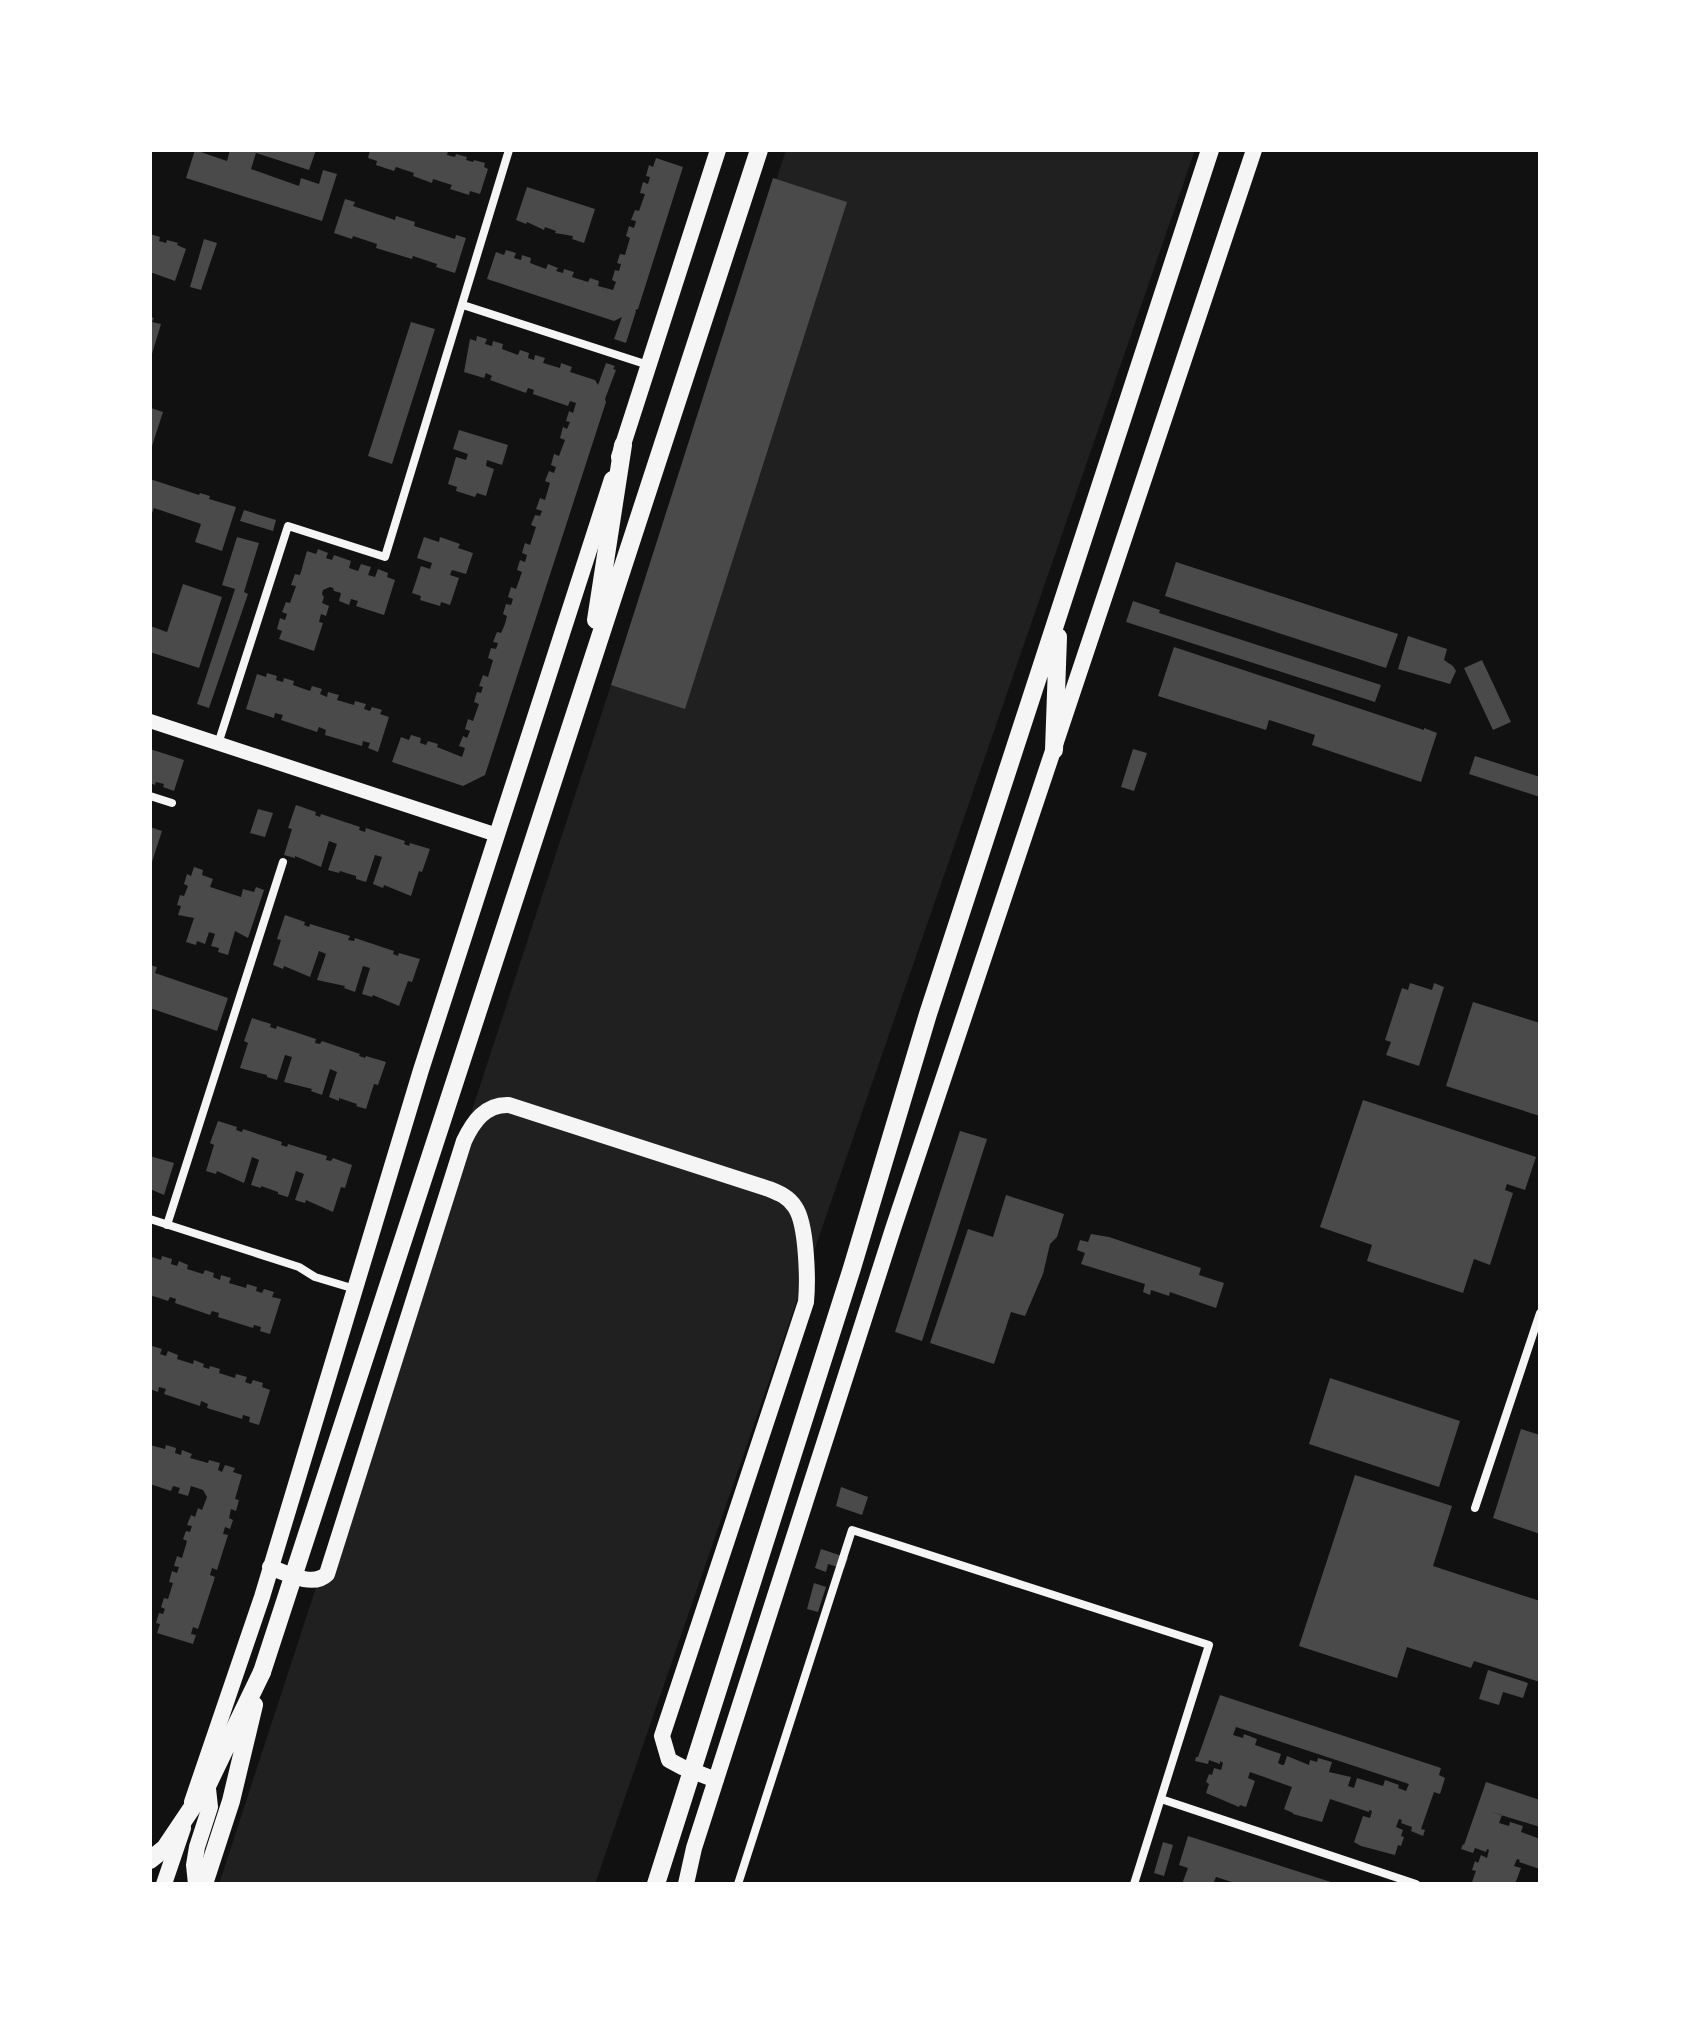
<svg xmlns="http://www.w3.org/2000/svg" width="1690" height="2034" font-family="'Titillium Web',sans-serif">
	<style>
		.green { fill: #202020 }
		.building { fill: #4a4a4a; fill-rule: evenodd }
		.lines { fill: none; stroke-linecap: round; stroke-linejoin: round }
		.minor { stroke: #f5f5f5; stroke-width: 8 }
		.tertiary { stroke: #f5f5f5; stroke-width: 14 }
		.secondary { stroke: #f5f5f5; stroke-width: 16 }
		.primary { stroke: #f5f5f5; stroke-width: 18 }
		.trunk { stroke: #f5f5f5; stroke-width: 18 }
	</style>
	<rect width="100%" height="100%" fill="#111"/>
	<!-- green -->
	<path class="green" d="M786 150H1195L595 1884H219Z"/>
	<!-- building -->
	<path class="building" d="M195 150 227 161 230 150H316L309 170 256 153 251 169 299 186 301 178 319 184 323 170 337 174 322 221 186 178Z
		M370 150H444L448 151 447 155 455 157 456 154 467 157 466 160 473 162 474 160 485 163 484 167 488 169 480 194 470 191 469 195 450 189 452 185 433 179 432 183 413 176 414 173 396 167 394 171 376 165 377 161 368 158Z
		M656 158 683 167 638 309 635 310 636 311 626 343 614 339 622 317 614 321 487 279 496 252 504 255 506 250 516 253 514 258 521 260 522 255 531 258 530 263 546 269 548 264 558 268 556 271 563 273 564 269 574 272 572 277 588 282 590 278 599 281 598 286 613 290 616 282 612 280 615 270 619 271 621 264 617 263 620 254 625 255 630 238 626 236 629 226 634 228 636 221 631 220 635 210 639 211 645 194 640 193 643 182 648 184 650 177 646 176 649 165 653 167Z
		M773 178 847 202 685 709 611 685Z
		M527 187 595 209 584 243 572 239 573 236 555 233 556 231 545 227 544 230 527 222 526 224 516 220Z
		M345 199 355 202 353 206 395 220 396 216 415 222 414 226 455 239 456 235 466 238 455 273 436 267 437 264 413 256 412 259 376 248 377 244 353 236 352 239 334 233Z
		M150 234 160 237 159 241 166 243 167 240 178 243 177 245 186 249 175 281 150 272Z
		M204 239 217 243 201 290 190 287Z
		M150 317 154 318 152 322 161 324 151 357Z
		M411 322 435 329 392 464 368 456Z
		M477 336 487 339 485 344 492 346 493 341 503 344 502 349 518 355 520 350 529 353 528 358 534 360 535 355 545 358 543 363 560 368 561 363 572 367 570 372 595 380 598 385 606 363 615 366 613 369 616 370 605 399 606 402 485 775 463 786 392 762 401 737 409 740 411 735 421 738 420 743 426 745 428 741 438 744 437 747 462 757 465 748 459 746 463 736 467 738 470 731 465 729 468 719 473 721 479 704 474 702 477 692 481 693 483 687 479 686 483 675 488 677 493 660 488 658 491 648 496 649 498 643 493 642 497 632 501 633 505 624 507 616 503 614 506 604 511 605 513 599 508 597 511 587 516 589 522 572 517 570 520 560 525 562 527 555 522 553 525 543 530 545 536 527 531 525 535 515 540 516 542 511 536 509 540 498 545 500 550 483 545 481 549 471 554 473 556 467 551 465 554 454 559 456 565 440 560 438 563 427 567 429 570 422 566 421 569 411 573 413 576 403 570 401 568 406 533 394 534 390 528 388 526 393 490 380 492 376 486 373 484 378 464 372 470 339 476 341Z
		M151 408 163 412 151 449 150 410Z
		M459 430 508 445 502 465 487 460 486 466 494 469 486 496 477 493 475 497 456 491 457 487 448 484 456 457 466 460 468 454 453 449Z
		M150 479 199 495 200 493 210 496 209 499 236 507 222 551 195 542 201 524 154 508 150 518Z
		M244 510 276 520 273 531 240 521Z
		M237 537 259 543 244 592 248 594 209 708 197 704 235 589 222 585Z
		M424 537 439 542 440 537 460 544 458 548 473 553 466 574 452 570 450 575 459 578 450 605 441 602 440 606 420 600 421 596 412 593 421 566 430 569 432 563 417 558Z
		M318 549 328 553 326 558 332 560 334 555 351 561 349 568 358 571 361 564 371 567 368 575 375 577 378 569 388 573 387 577 395 580 384 615 356 606 358 601 351 599 349 605 339 601 341 593 334 591 333 588 330 587 323 590 322 594 324 597 322 603 329 606 326 616 321 614 319 622 323 623 314 651 279 639 282 631 277 629 280 618 285 620 287 614 282 612 286 602 290 603 296 586 291 585 295 574 300 575 307 551 316 554Z
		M1176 562 1398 634 1386 668 1165 596Z
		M183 584 222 597 199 668 150 652V626L167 632Z
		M1133 601 1160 610 1159 613 1381 685 1375 702 1126 622Z
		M1408 636 1447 649 1444 660 1453 666 1456 671 1450 684 1398 669Z
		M1174 647 1424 730V728L1437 733 1421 782 1312 745 1315 735 1269 720 1266 730 1158 696Z
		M1482 660 1511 722 1493 730 1464 668Z
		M267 673 277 676 276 680 283 682 284 678 294 681 293 685 310 691 312 686 322 689 320 694 327 697 328 692 339 695 337 700 354 705 355 701 366 704 364 709 370 711 372 707 382 710 380 714 389 717 378 752 368 748 370 743 363 741 362 746 325 735 326 730 319 727 317 732 281 720 283 715 275 713 274 718 246 709 257 674 266 677Z
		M150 749 184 760 174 791 163 787 164 784 156 782 155 785 150 783Z
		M1133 749 1147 753 1134 791 1121 787Z
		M1475 756 1540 777V797L1469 774Z
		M296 805 316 812 315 815 320 817 321 814 360 827 359 830 365 832 366 828 405 841 404 844 409 846 410 843 430 849 422 872 419 871 411 896 384 885 383 888 373 884 382 857 375 855 366 882 356 879V876L340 871 339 873 328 870 337 844 329 841 321 867 295 856V858L284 855 292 829 288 828Z
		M258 809 273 813 265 837 250 833Z
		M150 827 162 831 151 865H150Z
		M194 867 203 870 202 875 213 879 210 887 241 897 243 889 254 892 256 887 264 890 248 938 235 931 228 955 218 952 219 948 211 946 215 934 209 932 205 944 197 941 196 945 186 942 194 918 178 915 181 906 177 905 180 895 184 896 188 886 184 884 187 874 191 876Z
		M285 915 305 922 304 925 309 927 310 924 350 936 348 940 354 941 355 938 394 951 393 954 398 956 399 953 420 959 412 982 408 981 399 1006 373 995 372 997 362 994 370 968 363 966 355 992 344 988 345 986 317 980 326 954 319 951 310 977 284 966 283 969 273 965 281 940 277 939Z
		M150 965 157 967 155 973 228 998 217 1031 150 1008Z
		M1410 983 1432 990 1434 983 1444 987 1419 1066 1386 1055 1391 1042 1385 1040 1402 988 1408 990Z
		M1473 1002 1540 1023V1116L1446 1086Z
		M252 1018 271 1024 270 1027 276 1029 277 1026 316 1039 315 1043 320 1044 322 1041 360 1054 359 1056 365 1058 366 1056 386 1062 378 1085 374 1084 366 1109 356 1106 357 1104 339 1098V1101L329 1097 337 1072 330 1069 322 1095 311 1091 312 1089 284 1082 292 1057 285 1055 277 1080 267 1077V1075L240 1068 248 1043 244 1041Z
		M1363 1100 1536 1157 1525 1190 1507 1184 1505 1190 1513 1193 1490 1265 1474 1259 1463 1293 1367 1261 1372 1245 1320 1227Z
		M218 1121 237 1127 236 1130 242 1132 243 1129 282 1142 281 1145 287 1147 288 1144 327 1156 326 1160 331 1161 333 1158 352 1165 345 1188 341 1187 333 1212 306 1200 305 1203 295 1200 304 1174 296 1171 288 1197 278 1194V1192L261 1186V1188L251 1185 259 1160 252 1157 244 1183 217 1171 216 1174 206 1171 214 1145 210 1143Z
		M960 1131 987 1139 922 1341 895 1332Z
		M150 1156 174 1163 164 1195 150 1189Z
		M1006 1195 1064 1214 1057 1237 1050 1244 1043 1274 1025 1316 1011 1312 994 1364 930 1343 968 1229 993 1237Z
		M1091 1234 1109 1237 1201 1268 1199 1275 1224 1283 1216 1308 1170 1292 1169 1296 1151 1290 1150 1295 1143 1292 1145 1284 1081 1264 1085 1253 1077 1250 1080 1240 1088 1242Z
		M162 1256 172 1259 171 1264 177 1266 179 1261 188 1265 187 1269 203 1274 205 1270 214 1273 213 1277 220 1280 221 1275 231 1278 229 1283 246 1288 247 1284 257 1287 256 1291 262 1293 264 1289 274 1292 272 1297 281 1299 270 1334 260 1331 261 1327 254 1325 253 1328 218 1317 219 1313 212 1311 210 1315 175 1303 176 1299 170 1297 168 1301 150 1295V1264L152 1257 161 1260Z
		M152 1346 162 1349 160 1354 166 1356 168 1351 178 1355 177 1359 193 1364 194 1360 204 1364 203 1367 209 1369 210 1366 220 1369 219 1373 235 1378 236 1374 247 1377 245 1382 251 1384 253 1380 263 1383 262 1387 270 1390 259 1425 249 1422 250 1417 243 1415 242 1419 207 1408 208 1404 201 1401 200 1406 164 1394 166 1389 159 1387 158 1392 150 1389V1352Z
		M1330 1378 1460 1421 1439 1487 1309 1444Z
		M1521 1429 1540 1435V1534L1493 1518Z
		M150 1445 165 1449 166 1445 176 1448 175 1453 181 1455 182 1450 192 1454 190 1458 208 1463 209 1460 220 1463 218 1470 222 1472 225 1465 235 1468 233 1472 242 1475 235 1499 239 1500 236 1511 231 1509 229 1518 233 1520 230 1529 225 1527 223 1534 228 1535 217 1570 212 1568 210 1575 215 1577 198 1629 193 1627 191 1634 196 1635 193 1644 157 1633 160 1624 156 1623 159 1613 163 1614 165 1609 161 1607 164 1598 168 1599 173 1583 169 1582 172 1571 177 1573 179 1567 174 1566 177 1556 182 1558 187 1541 183 1539 186 1531 190 1532 192 1526 187 1525 191 1515 195 1517 198 1508 202 1510 207 1497 203 1490 191 1486 188 1496 178 1493 180 1488 173 1486 171 1491 150 1484Z
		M1355 1475 1452 1506 1433 1566 1540 1601V1682L1474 1661 1471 1668 1407 1647 1397 1678 1299 1646Z
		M841 1487 868 1497 862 1515 836 1506Z
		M821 1549 848 1558 844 1569 828 1564 826 1572 815 1568Z
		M814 1583 826 1587 818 1612 807 1609Z
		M1488 1670 1528 1683 1523 1698 1503 1692 1499 1705 1479 1699Z
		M1220 1695 1441 1768 1439 1775 1445 1778 1440 1794 1434 1792 1421 1829 1425 1830 1423 1836 1411 1831 1412 1827 1401 1823 1402 1820 1399 1819 1396 1827 1403 1830 1401 1836 1404 1837 1401 1846 1398 1845 1395 1855 1361 1846 1354 1842 1363 1816 1370 1818 1372 1811 1369 1810V1812L1330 1799 1322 1822 1293 1814V1813L1284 1809 1292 1787 1250 1772 1248 1778 1255 1781 1246 1807 1240 1805 1239 1807 1206 1793 1209 1784 1206 1782 1209 1774 1212 1775 1214 1768 1221 1770 1223 1763 1220 1761V1764L1209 1760 1208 1764 1195 1761 1196 1757H1198ZM1236 1727 1409 1784 1406 1791 1398 1788 1399 1785 1385 1780 1383 1786 1357 1778 1354 1788 1348 1786 1351 1777 1329 1772 1332 1762 1318 1758 1317 1762 1310 1760 1309 1765 1287 1756 1284 1765H1282L1278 1763 1281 1754 1255 1745 1257 1739 1244 1734 1243 1738 1233 1735Z
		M1486 1782 1540 1800V1827L1491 1812 1502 1815 1499 1823 1509 1826 1510 1822 1523 1826 1521 1832 1540 1839V1869L1519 1862 1520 1860 1517 1859 1514 1866 1521 1868 1515 1884H1479L1472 1882 1476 1871 1472 1870 1475 1861 1478 1863 1481 1855 1487 1858 1489 1850 1487 1849 1486 1852 1475 1848 1473 1853 1461 1849 1463 1844 1464 1845Z
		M1188 1836 1334 1883V1884H1238L1216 1877 1213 1884H1182L1188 1868 1179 1865Z
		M1163 1842 1173 1845 1164 1876 1154 1873Z"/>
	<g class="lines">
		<!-- minor -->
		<path class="minor" d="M463 305 648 365
			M218 744 288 526 385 557 509 150
			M150 796 172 803
			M150 1219 299 1267 315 1277 355 1289
			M167 1225 283 862
			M1475 1508 1540 1313
			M1161 1799 1416 1884
			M738 1884 852 1530 1209 1645 1134 1884"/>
		<!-- tertiary -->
		<path class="tertiary" d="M150 721 497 835"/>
		<!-- secondary -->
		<path class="secondary" d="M619 457 718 150
			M270 1567C286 1573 313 1588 327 1574L464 1141C473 1122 485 1104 509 1105L769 1189C779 1193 789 1197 795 1207 807 1224 808 1281 806 1302L662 1736 669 1760 682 1767 716 1780
			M192 1802 262 1597 421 1070 612 479
			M164 1884 183 1828
			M196 1884 194 1865 197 1847 210 1807 207 1780
			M686 1884 694 1848 893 1229 1254 150"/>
		<!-- primary -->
		<path class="primary" d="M596 620 623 445
			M1054 750 1058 637
			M262 1672 759 150
			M656 1884 852 1268 928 1014 1210 150"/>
		<!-- trunk -->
		<path class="trunk" d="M150 1860 165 1848 208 1784 262 1672
			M204 1884 231 1801 254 1705"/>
	</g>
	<!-- border -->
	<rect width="1690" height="2034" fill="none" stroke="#ffffff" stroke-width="304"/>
</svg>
